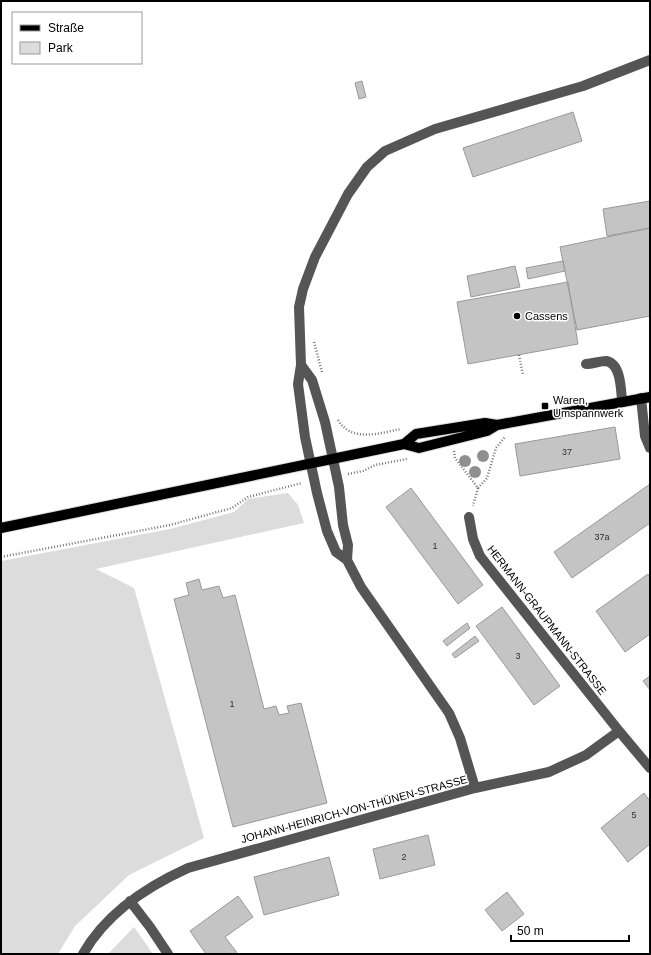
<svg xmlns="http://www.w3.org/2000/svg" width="651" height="955" font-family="Helvetica,sans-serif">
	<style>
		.green { fill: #dcdcdc }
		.building { fill: #c4c4c4; stroke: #999 }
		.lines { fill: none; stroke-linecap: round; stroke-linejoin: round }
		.major-casing { stroke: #dbdbdb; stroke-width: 12 }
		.path { stroke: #777; stroke-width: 2.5; stroke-dasharray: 1 2; stroke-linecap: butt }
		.minor { stroke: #555; stroke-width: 10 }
		.major { stroke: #000; stroke-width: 10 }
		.tree { fill: #8f8f8f }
		.poi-dot { fill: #000; stroke: #fff; stroke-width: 1.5 }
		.labels { text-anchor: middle; stroke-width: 3; stroke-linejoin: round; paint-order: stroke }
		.number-label { font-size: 9px; fill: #313131 }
		.poi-label { font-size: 11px; fill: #000; stroke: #fff; text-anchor: start }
		.street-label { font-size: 11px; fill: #000; stroke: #fff }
	</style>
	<rect width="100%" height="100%" fill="#fff"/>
	<!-- green -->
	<path class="green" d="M288 493 298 505 304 523 96 569 134 588 204 838 129 875 75 926 58 954H1V561L170 529 234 512 248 499Z
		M134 927 153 954H108Z"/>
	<!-- building -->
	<path class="building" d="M362 81 366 97 359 99 355 83Z
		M573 112 582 141 473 177 463 148Z
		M650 201V228L607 236 603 209Z
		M650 228V316L577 330 560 247Z
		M563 261 565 271 528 279 526 268Z
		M515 266 520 287 471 297 467 276Z
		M568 282 578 344 468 364 457 302Z
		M615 427 620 459 520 476 515 444Z
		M650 484V523L572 578 554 552Z
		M411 488 483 585 458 604 386 507Z
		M648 574 650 577V634L625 652 596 611Z
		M199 579 202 590 219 586 223 598 235 595 264 709 276 706 279 715 289 713 287 706 301 703 327 803 233 827 174 599 189 595 186 583Z
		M502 607 560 686 534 705 476 626Z
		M467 623 470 628 447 646 443 641Z
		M475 636 479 641 455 658 452 654Z
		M650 676V690L643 681Z
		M644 793 650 801V844L628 862 601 828Z
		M428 835 435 865 380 879 373 849Z
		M329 857 339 895 264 915 254 877Z
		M507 892 524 914 502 931 485 910Z
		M238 896 253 917 225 937 238 954H206L190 931Z"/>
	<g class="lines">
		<defs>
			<path id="major" d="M404 444 416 434 485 423 497 425
				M1 528 404 444 419 448 487 431 497 425 650 397"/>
		</defs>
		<!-- major casing -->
		<use href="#major" class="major-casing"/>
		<!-- path -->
		<path class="path" d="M314 342 322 372
			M519 355 523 375
			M338 420C352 443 380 433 401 429
			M454 451 455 458 478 488 473 506
			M348 474 363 471 375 465 407 459
			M478 488 487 478 496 448 505 437
			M1 557 170 525 232 508 248 497 302 483"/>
		<!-- minor -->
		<path class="minor" d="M586 364C592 364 600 361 606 361 621 363 621 390 622 401
			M301 365 312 380 325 422 339 487 343 525 348 545 347 560
			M641 398 645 436 650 448
			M469 517 473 539 480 556 619 731
			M475 788 460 738 449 713 361 587 347 560 336 552 327 531 317 493 305 437 298 384 301 365 299 307 303 289 315 257 348 194 367 167 385 151 435 129 583 86 650 60
			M130 901 150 927 168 954
			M83 954C106 913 146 887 188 868L475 788 549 772 586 755 619 731 650 768"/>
		<!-- major -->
		<use href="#major" class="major"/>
	</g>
	<!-- trees -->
	<g class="tree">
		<circle cx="483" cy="456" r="6"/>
		<circle cx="465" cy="461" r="6"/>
		<circle cx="475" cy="472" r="6"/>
	</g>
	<!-- markers -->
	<g class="poi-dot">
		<circle cx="517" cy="316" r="4"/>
		<rect x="541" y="402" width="8" height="8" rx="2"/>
	</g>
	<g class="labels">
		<!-- number labels -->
		<g class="number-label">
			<text x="567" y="455">37</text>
			<text x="602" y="540">37a</text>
			<text x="435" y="549">1</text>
			<text x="518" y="659">3</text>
			<text x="232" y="707">1</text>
			<text x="634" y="818">5</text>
			<text x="404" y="860">2</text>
		</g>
		<!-- poi labels -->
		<g class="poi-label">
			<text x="525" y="320">Cassens</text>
			<text x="553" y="404">Waren,<tspan x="553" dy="13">Umspannwerk</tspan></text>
		</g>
		<!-- street labels -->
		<g class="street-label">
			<text transform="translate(547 620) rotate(52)" y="4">HERMANN-GRAUPMANN-STRASSE</text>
			<text transform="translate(354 809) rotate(-15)" y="4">JOHANN-HEINRICH-VON-THÜNEN-STRASSE</text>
		</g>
	</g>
	<!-- border -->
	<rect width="651" height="955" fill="none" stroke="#000000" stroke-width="4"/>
	<!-- legend -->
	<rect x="12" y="12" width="130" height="52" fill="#ffffff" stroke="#999999"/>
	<rect x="20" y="25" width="20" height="6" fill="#000000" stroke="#999999"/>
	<text x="48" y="32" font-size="12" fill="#000000">Straße</text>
	<rect x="20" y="42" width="20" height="12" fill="#dcdcdc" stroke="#999999"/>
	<text x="48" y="52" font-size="12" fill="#000000">Park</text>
	<!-- scale -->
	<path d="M511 935v6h118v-6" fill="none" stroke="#000000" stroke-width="2"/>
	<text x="517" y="935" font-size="12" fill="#000000" stroke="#ffffff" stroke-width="3" paint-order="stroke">50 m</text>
</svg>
